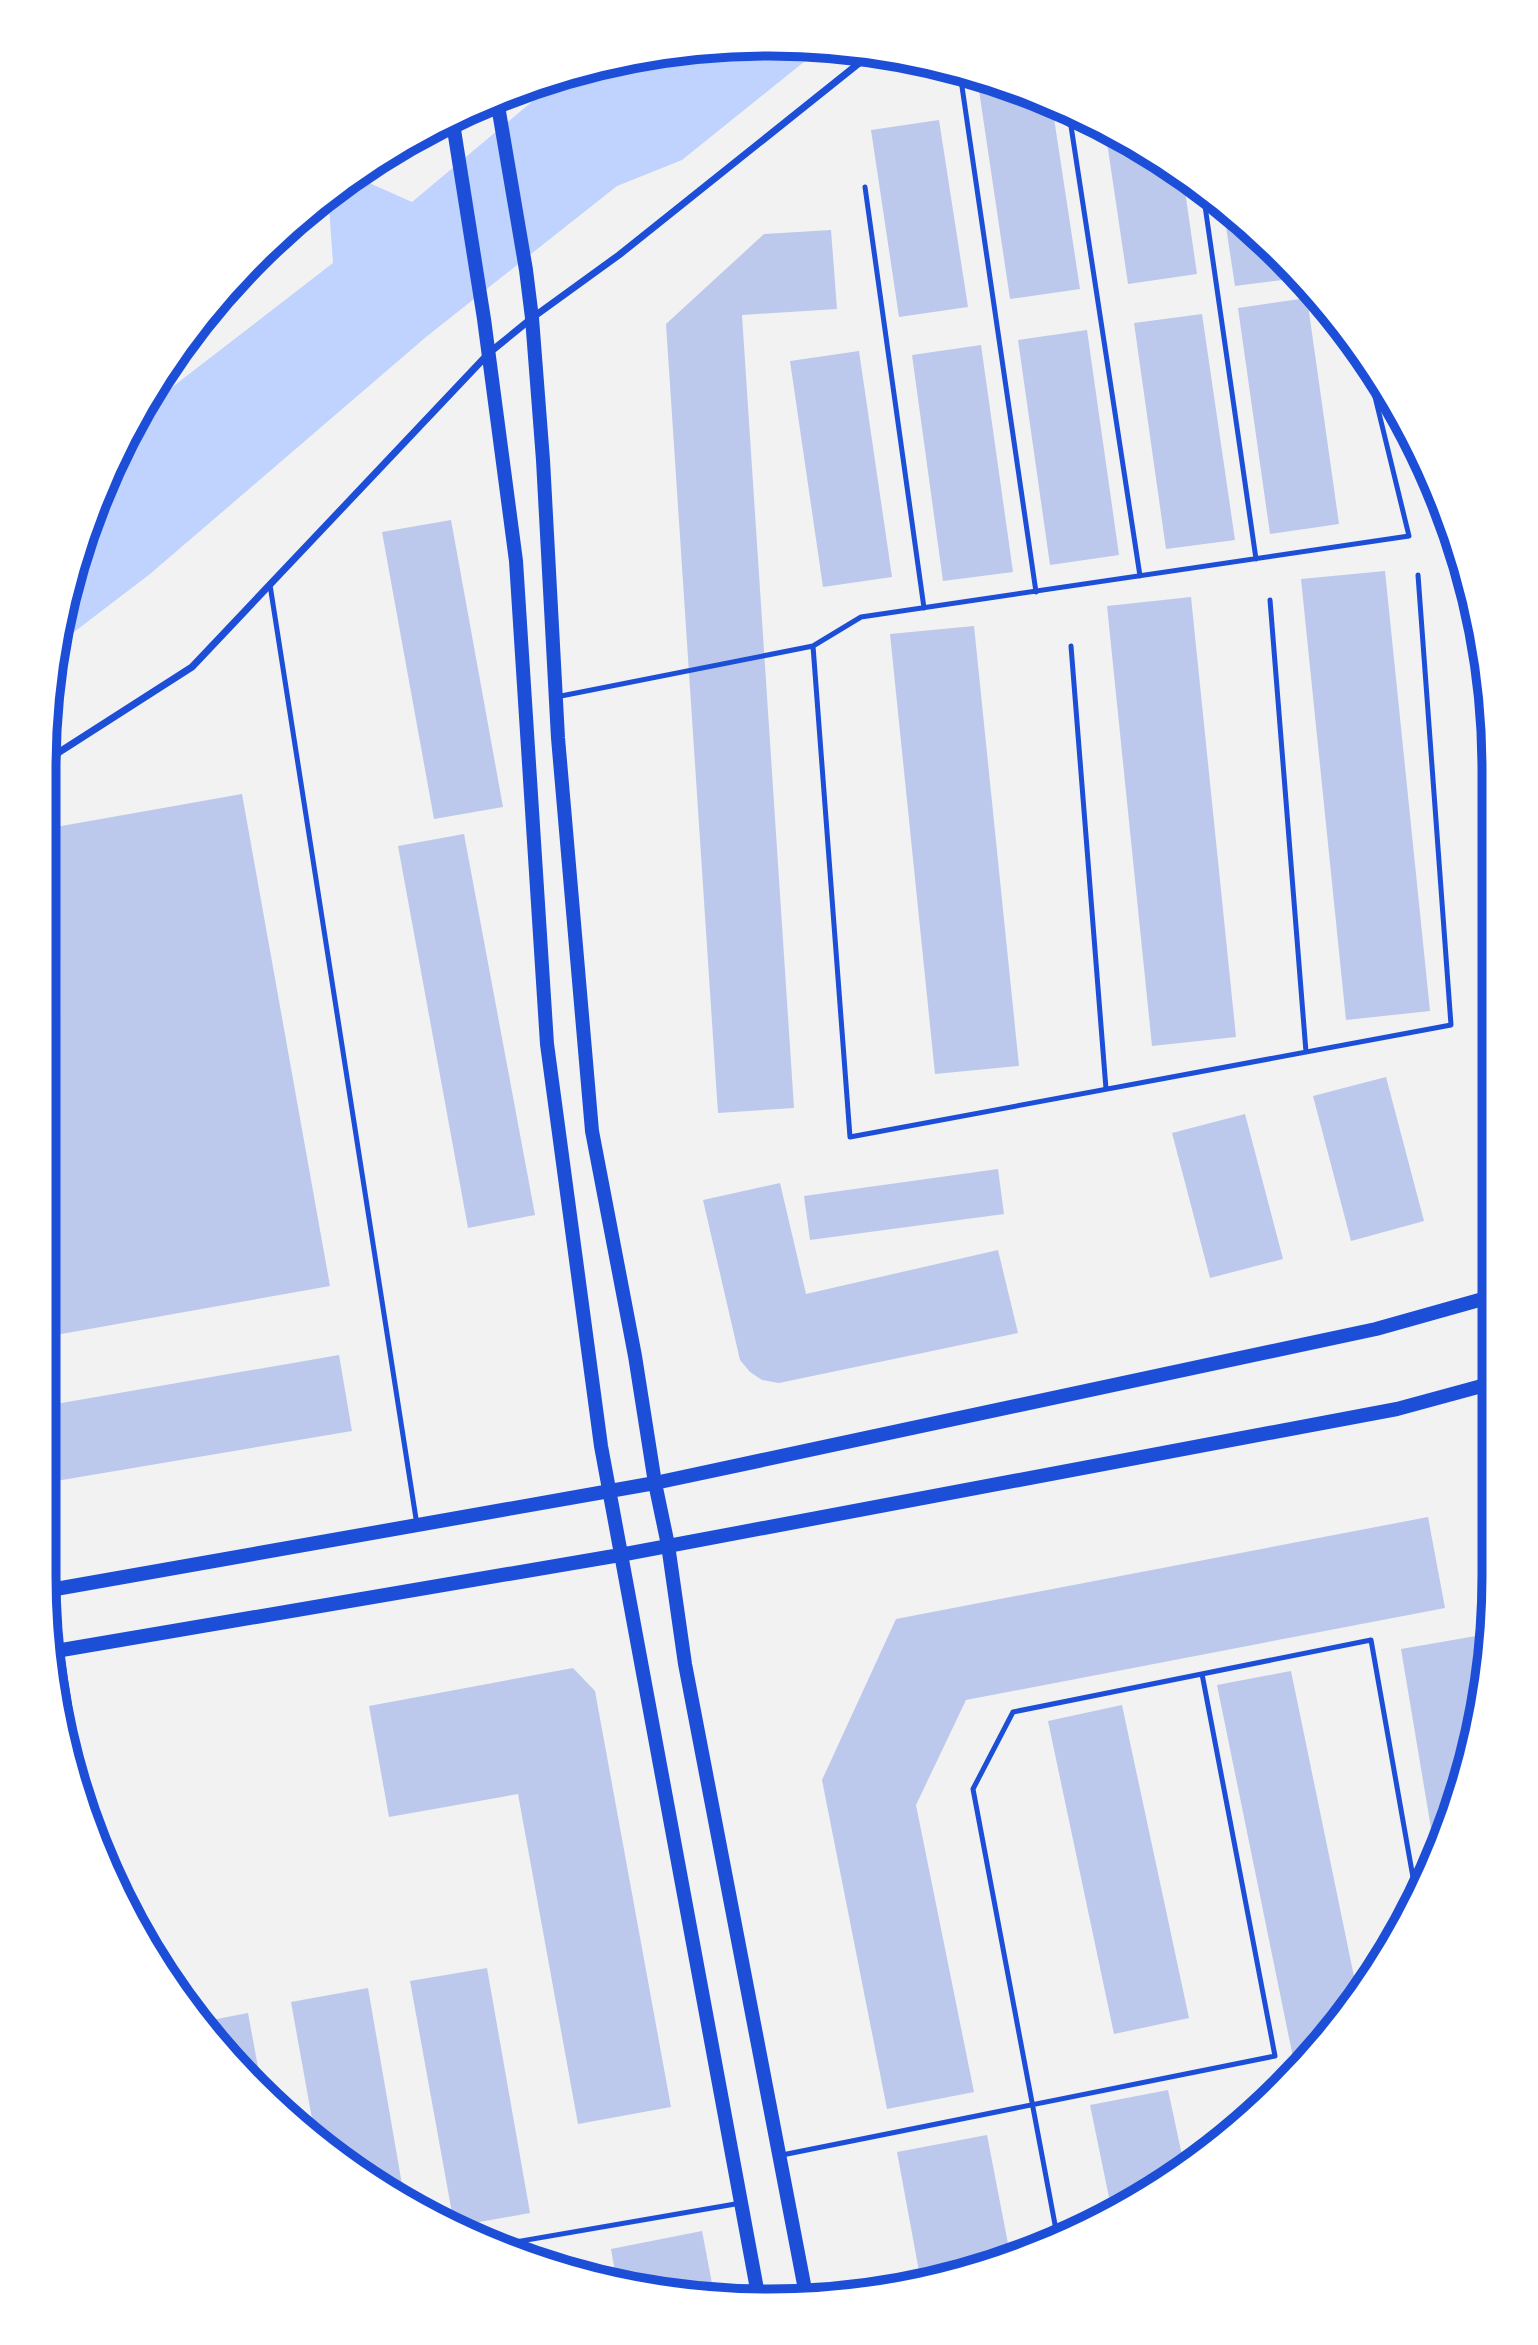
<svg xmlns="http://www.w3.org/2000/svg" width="1538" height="2345" font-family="'Golos Text',sans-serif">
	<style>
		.water { fill: #bfd3fe }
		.building { fill: #bdc9ec }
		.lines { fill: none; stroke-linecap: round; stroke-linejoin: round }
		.service { stroke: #1d4ed8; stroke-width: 5 }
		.minor { stroke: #1d4ed8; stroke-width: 7 }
		.secondary { stroke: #1d4ed8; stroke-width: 14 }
		.rim { fill: none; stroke: #1d4ed8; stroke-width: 9 }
	</style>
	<rect width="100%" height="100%" fill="#f2f2f2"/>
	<!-- water -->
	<path class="water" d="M722 45 820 49 682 160 617 186 426 337 150 574 57 645 82 536 118 449 145 408 333 263 328 193 364 171 367 182 412 202 564 75 582 68Z"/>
	<!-- building -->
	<path class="building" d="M977 77 1003 82 1052 105 1080 289 1010 299Z
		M939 120 968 307 899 317 871 130Z
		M1105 129 1132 141 1183 177 1197 274 1128 284Z
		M1223 207 1247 224 1298 278 1235 286Z
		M831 230 837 309 742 315 794 1108 718 1113 666 324 764 234Z
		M1307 298 1339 524 1270 534 1238 308Z
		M1202 314 1235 540 1166 549 1134 323Z
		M1087 330 1119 555 1050 565 1018 340Z
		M981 345 1013 572 943 581 912 355Z
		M859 351 892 577 823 587 790 361Z
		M451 520 503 807 434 819 382 532Z
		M1385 571 1430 1011 1346 1020 1301 579Z
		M1191 597 1236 1037 1152 1046 1107 606Z
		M974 626 1019 1066 935 1074 890 634Z
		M242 794 330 1286 50 1336V828Z
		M464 834 535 1215 468 1228 398 846Z
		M1386 1077 1424 1221 1351 1241 1313 1096Z
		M1245 1114 1283 1259 1210 1278 1172 1133Z
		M998 1169 1004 1214 810 1240 804 1196Z
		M780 1183 806 1294 998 1250 1018 1333 779 1383 762 1380 750 1372 740 1360 703 1200Z
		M339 1355 352 1431 50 1482V1405Z
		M1428 1517 1445 1608 966 1700 916 1805 974 2092 887 2109 822 1780 896 1619Z
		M1476 1636 1484 1687 1456 1809 1436 1858 1401 1649Z
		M573 1668 595 1691 671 2107 578 2124 518 1794 389 1817 369 1706Z
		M1291 1671 1357 1991 1314 2054 1296 2072 1217 1685Z
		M1122 1705 1189 2018 1114 2034 1048 1721Z
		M487 1968 530 2213 457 2226 454 2224 410 1981Z
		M368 1988 404 2196 327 2151 316 2141 291 2002Z
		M248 2013 263 2094 201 2022Z
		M1168 2090 1185 2169 1132 2204 1112 2212 1090 2105Z
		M987 2135 1010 2254 956 2277 921 2282 897 2152Z
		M702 2231 715 2299 617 2283 611 2249Z"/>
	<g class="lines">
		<!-- service -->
		<path class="service" d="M960 73 1036 592
			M1069 113 1140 576
			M865 187 924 608
			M1203 192 1256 559
			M270 585 417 1525
			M1270 600 1306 1052
			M813 646 850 1137 1451 1025 1418 575
			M1071 646 1106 1089
			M556 697 813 646 861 617 1409 536 1367 364
			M61 1651 87 1818
			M782 2155 1275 2056 1202 1674
			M1057 2235 973 1789 1013 1712 1371 1640 1417 1900
			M492 2246 741 2203"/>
		<!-- minor -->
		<path class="minor" d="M50 758 192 667 489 353 532 318 619 255 873 52"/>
		<!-- secondary -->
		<path class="secondary" d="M497 100 526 270 532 318 543 460 558 738 592 1131 635 1356 655 1483 668 1545 685 1664 807 2300
			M452 117 484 319 516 561 547 1044 601 1446 759 2300
			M50 1590 655 1483 1376 1329 1490 1297
			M50 1652 620 1555 1397 1409 1489 1384"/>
	</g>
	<!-- crop -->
	<path d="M0 0H1538V2345H0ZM769 56H769A713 713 0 0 1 1482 769V1576A713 713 0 0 1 769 2289H769A713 713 0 0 1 56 1576V769A713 713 0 0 1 769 56Z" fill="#fff" fill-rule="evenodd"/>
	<path class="rim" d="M769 56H769A713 713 0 0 1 1482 769V1576A713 713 0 0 1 769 2289H769A713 713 0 0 1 56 1576V769A713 713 0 0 1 769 56Z"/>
</svg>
